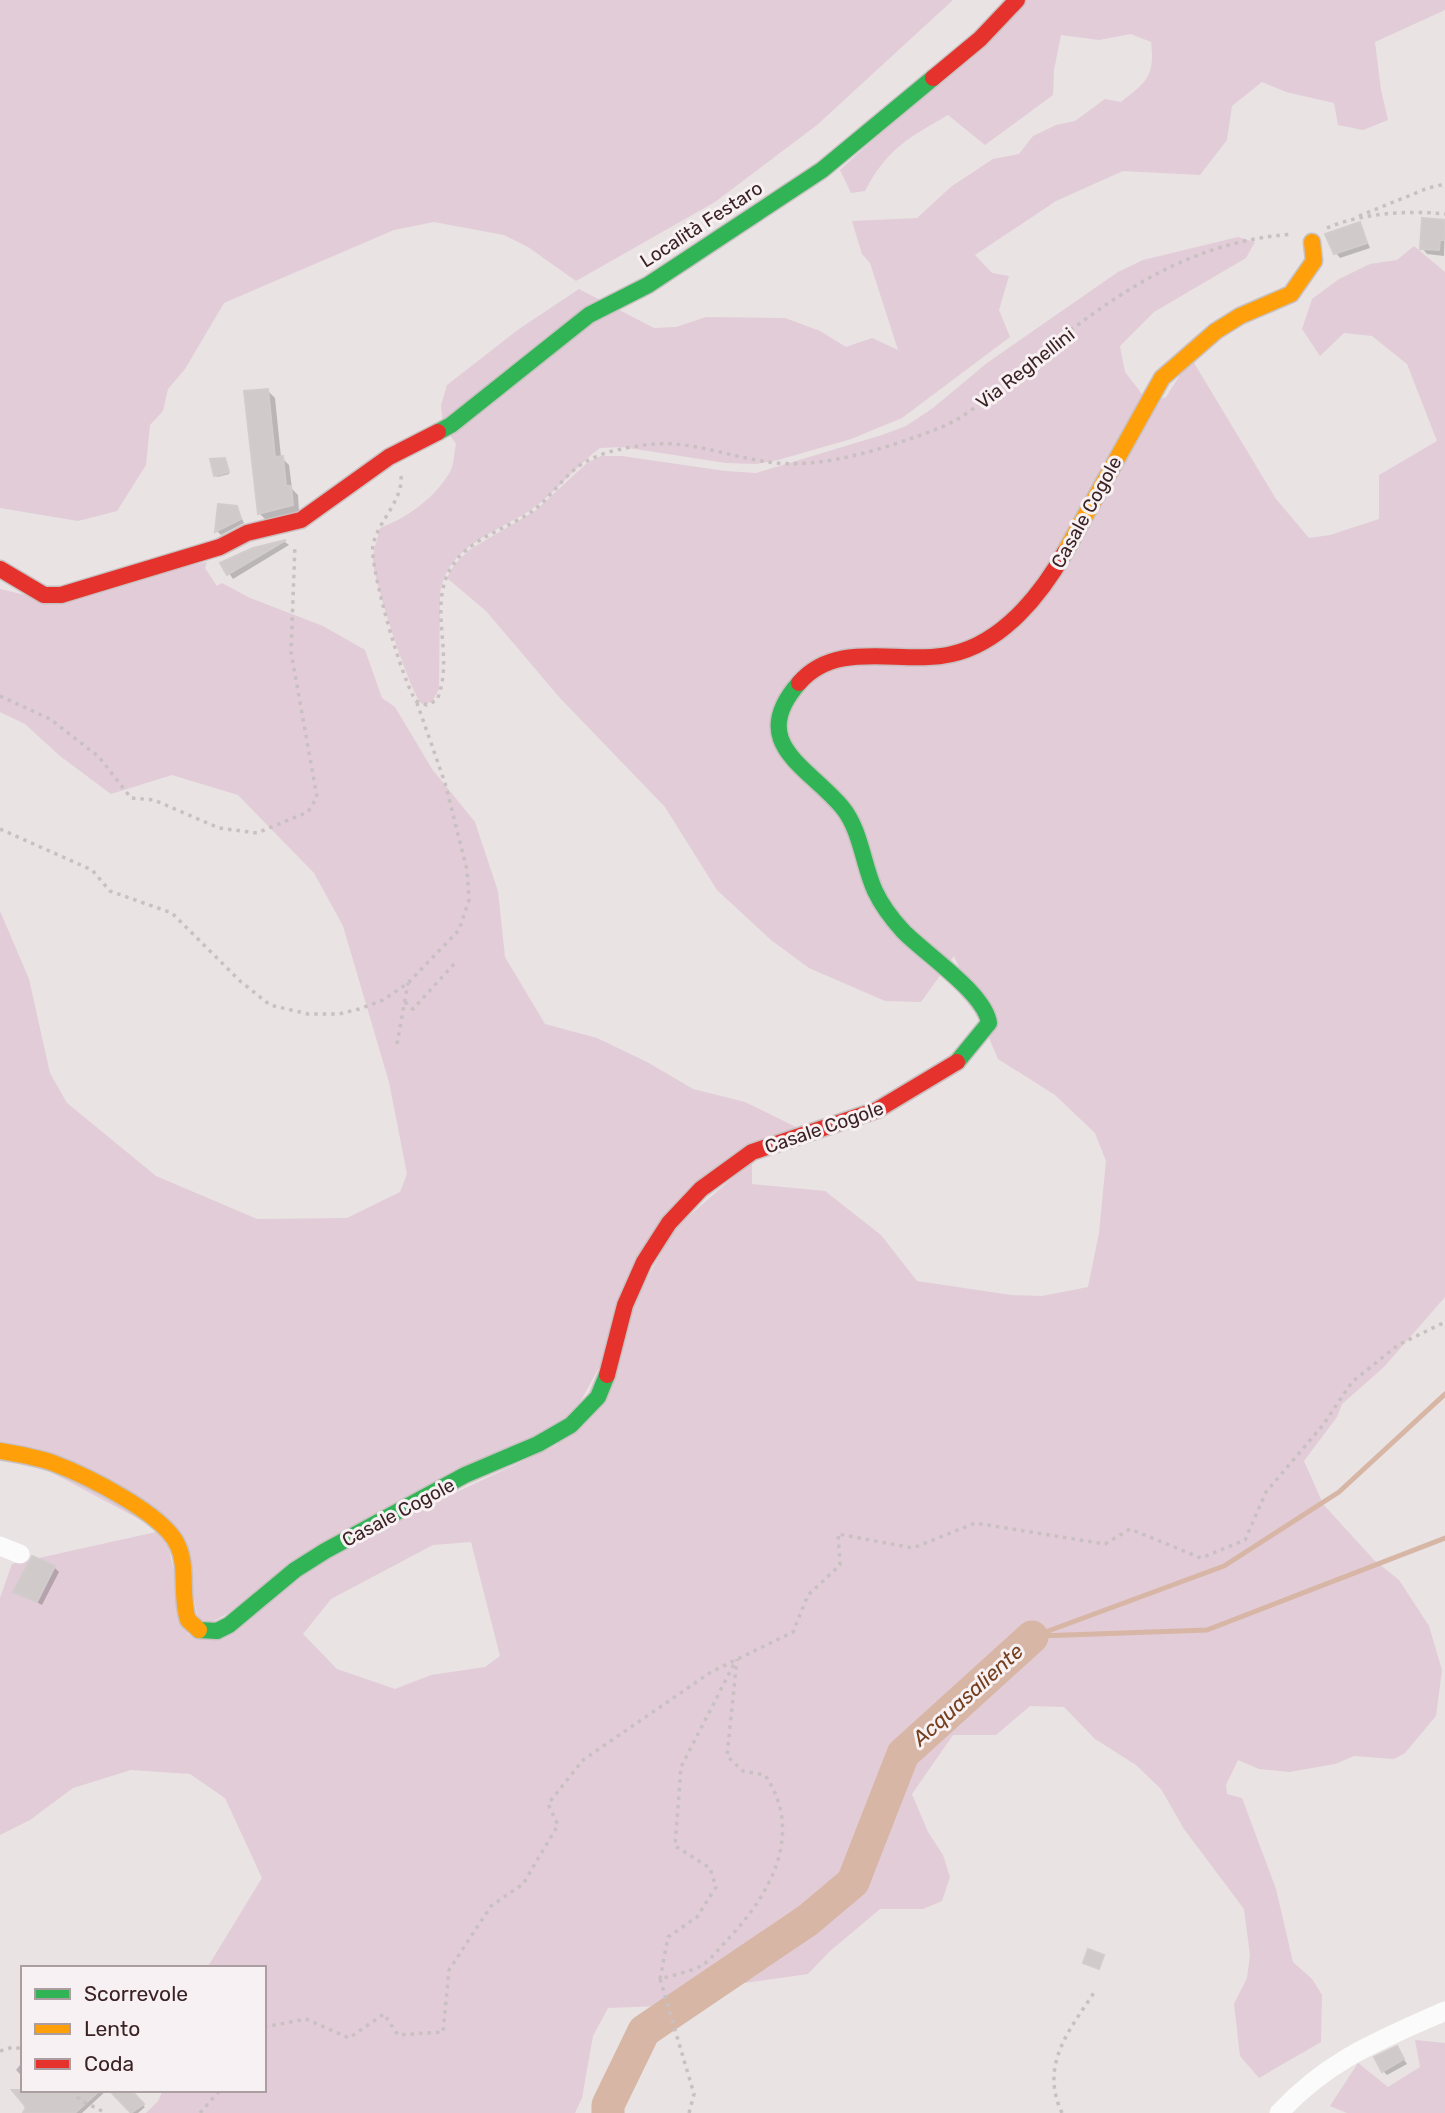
<svg xmlns="http://www.w3.org/2000/svg" width="1445" height="2113" font-family="Rubik,sans-serif">
	<style>
		.green { fill: #e2ccd7; fill-rule: evenodd }
		.shadow { fill: #0003 }
		.lines { fill: none; stroke-linecap: round; stroke-linejoin: round }
		.stream { stroke: #d7b6a5; stroke-width: 5 }
		.river { stroke: #d7b6a5; stroke-width: 33 }
		.building { fill: #d0cacb; stroke: #d2cccd; stroke-width: 2 }
		.fast-casing { stroke: #c8c0c1; stroke-width: 19 }
		.slow-casing { stroke: #c8c0c1; stroke-width: 19 }
		.jam-casing { stroke: #c8c0c1; stroke-width: 19 }
		.path { stroke: #c9c0c1; stroke-width: 3.5; stroke-dasharray: 3.5 5; stroke-linecap: butt }
		.street { stroke: #fcfbfb; stroke-width: 19 }
		.fast { stroke: #30b455; stroke-width: 16 }
		.slow { stroke: #ff9f0a; stroke-width: 16 }
		.jam { stroke: #e5322d; stroke-width: 16 }
		.labels { text-anchor: middle; stroke-width: 6; stroke-linejoin: round; paint-order: stroke }
		.street-label { font-size: 19px; fill: #3b2224; stroke: #f8f1f3 }
		.water-label { font-size: 21px; font-style: italic; fill: #753f1e; stroke: #f8f1f3 }
	</style>
	<rect width="100%" height="100%" fill="#e9e3e4"/>
	<!-- green -->
	<path class="green" d="M0 0H953L817 125 715 202 576 281 528 247 504 235 434 222 394 230 224 303 185 369 168 389 163 411 150 425 146 465 117 511 78 521 0 508Z
		M1025 0H1445V10L1375 42 1381 90 1388 120 1363 130 1338 125 1334 103 1286 92 1262 82 1232 106 1227 140 1200 175 1123 171 1056 201 975 255 992 273 1009 276 999 310 1010 337 902 418 851 439 778 460 756 464 726 463 622 447 600 448C576 466 556 492 532 509 496 533 448 545 440 593L439 689 432 702 422 704C410 693 373 578 373 560 373 548 378 539 380 528 407 518 435 498 450 472 454 465 454 453 456 444L443 425 441 405 447 385 519 329 579 289 654 328 676 327 706 317 785 318 820 331 846 347 872 338 898 350 870 263 862 254 852 221 917 218 952 186 993 159 1019 154 1033 136 1056 125 1075 121 1105 99 1121 102C1147 82 1155 76 1151 42L1131 34 1099 40 1061 35 1054 70 1053 95 985 145 948 115C908 138 887 149 865 191L851 193 840 170Z
		M1238 237 1255 242 1246 258 1154 312 1120 346 1125 372 1149 403 1166 397 1191 358 1276 499 1309 538 1330 535 1379 519V475L1437 441 1407 364 1372 336 1344 333 1320 356 1302 329 1312 299 1339 279 1370 264 1397 260 1414 246 1445 272V1297L1384 1367 1342 1404 1337 1417 1304 1461 1323 1504 1374 1560 1399 1580 1429 1626 1442 1670 1436 1716 1405 1753 1394 1759 1354 1756 1335 1764 1289 1772 1259 1769 1238 1760 1226 1785 1227 1794 1242 1798 1276 1889 1293 1962 1312 1979 1322 1995 1321 2042 1259 2078 1240 2056 1234 2004 1247 1978 1250 1955 1244 1909 1184 1829 1161 1789 1136 1765 1095 1739 1064 1707 1030 1706 996 1735H953L912 1794 928 1832 943 1855 950 1877 942 1901 923 1909H880L829 1952 808 1974 708 1988 660 2006 608 2008 593 2036 582 2098 575 2113H146L158 2101 163 2090H264V1968H207L262 1878 225 1798 190 1774 131 1770 73 1788 30 1820 0 1835V1598L12 1564 156 1532 168 1544 188 1635 410 1514 557 1445 674 1229 752 1161V1184L825 1191 881 1235 917 1281 1011 1295 1042 1296 1088 1287 1099 1233 1106 1161 1095 1133 1055 1095 998 1059 954 956 921 1002 885 1001 809 968 771 940 717 890 665 807 560 698 486 611 447 578 454 565 469 550 535 511 587 463 601 456H622L725 471 756 473 882 435 906 426 933 408 987 363 1118 272 1143 260ZM471 1542 500 1656 485 1667 431 1675 395 1689 337 1669 303 1634 331 1599 433 1545Z
		M207 562 205 568 217 586 222 583 250 598 323 626 365 650 382 698 395 707 432 769 475 822 498 891 505 957 545 1024 597 1038 647 1062 693 1089 745 1102 796 1127 687 1195 605 1355 582 1408 234 1615 199 1626 184 1543 0 1445V911L29 979 50 1073 67 1103 156 1176 257 1219 347 1218 400 1192 407 1174 389 1082 343 926 314 873 238 795 172 775 111 794 60 756 25 724 0 712V589L30 596Z
		M1415 2040 1445 2043V2113H1347L1330 2106 1358 2063 1388 2087 1420 2067Z"/>
	<!-- shadow -->
	<path class="shadow" d="M1445 221 1444 256 1427 254 1422 248Z
		M1360 224 1370 248 1340 258 1336 253Z
		M268 391 275 398 281 457 289 465 292 489 298 495 299 512 267 521 259 513Z
		M224 460 229 474 217 477 216 475Z
		M220 506 237 508 244 523 221 535 217 531Z
		M285 542 289 545 233 579 223 564 253 550Z
		M54 1567 59 1572 42 1605 15 1591Z
		M1396 2048 1407 2064 1387 2075 1383 2071Z
		M23 2061V2077L16 2070Z
		M26 2090H107L82 2113H25L28 2107Z
		M131 2093 145 2107 138 2113H133L122 2101Z"/>
	<g class="lines">
		<!-- stream -->
		<path class="stream" d="M1039 1636 1207 1630 1445 1538
			M1032 1637 1224 1566 1339 1492 1445 1394"/>
		<!-- river -->
		<path class="river" d="M608 2113V2105L644 2031 808 1920 853 1882 903 1754 1032 1637"/>
	</g>
	<!-- building -->
	<path class="building" d="M1422 218 1445 220V240H1440L1439 250 1420 249Z
		M1360 222 1367 243 1334 254 1325 234Z
		M268 389 275 457 283 456 286 486H291L293 505 258 514 244 391Z
		M225 458 229 472 214 476 210 459Z
		M218 504 237 506 241 519 215 532Z
		M286 540 227 575 220 563 253 548Z
		M32 1556 55 1566 37 1602 13 1592Z
		M1088 1949 1104 1955 1099 1969 1083 1963Z
		M1397 2046 1404 2059 1382 2072 1374 2057Z
		M12 2090H100L75 2113H23L26 2107Z
		M109 2090H131L144 2104 131 2113Z"/>
	<g class="lines">
		<defs>
			<path id="fast" d="M438 432 451 425 589 315 648 285 822 170 933 78
				M799 683C746 743 809 767 842 807 861 830 863 865 875 891 882 906 892 919 903 931 924 953 985 993 989 1023L957 1062
				M199 1630 217 1631 229 1625 295 1570 325 1551 465 1475 538 1444 571 1425 598 1397 607 1375"/>
			<path id="slow" d="M1065 552 1162 378 1216 331 1240 316 1291 294 1314 261 1312 242
				M0 1451C18 1454 36 1457 53 1463 85 1475 165 1514 178 1546 188 1568 180 1596 188 1620L199 1630"/>
			<path id="jam" d="M933 78 980 39 1017 0
				M0 569 44 595H61L220 547 247 533 301 520 389 457 438 432
				M799 683C838 638 902 666 952 654 1002 643 1041 595 1065 552
				M607 1375 625 1305 644 1262 669 1223 701 1189 752 1152 877 1110 957 1062"/>
		</defs>
		<!-- fast casing -->
		<use href="#fast" class="fast-casing"/>
		<!-- slow casing -->
		<use href="#slow" class="slow-casing"/>
		<!-- jam casing -->
		<use href="#jam" class="jam-casing"/>
		<!-- path -->
		<path class="path" d="M1359 216 1428 188 1445 184
			M1327 228C1362 213 1407 210 1445 214
			M401 476C403 501 378 521 373 545 369 567 403 683 416 701L427 705 437 700C458 649 418 594 465 551 486 533 514 525 535 509 553 495 567 471 587 461 607 450 633 446 655 444 692 441 731 457 768 462 821 470 887 448 937 429 974 415 1002 383 1033 359 1115 295 1186 242 1293 234
			M0 696 50 719 99 757 131 798 154 800 219 828 257 833 308 812 317 797 291 652 295 545
			M0 829 92 870 110 891 172 913 240 981 270 1005 308 1014H339L359 1009 383 1000 408 983 459 930 469 900 467 870 445 783 417 703
			M405 1002 413 1009 454 964
			M397 1044 408 983
			M660 1979 668 1937 697 1917 716 1887 710 1868 675 1846 681 1767 734 1664
			M264 2027 306 2019 349 2038 384 2014 398 2035 443 2032 449 1970 491 1906 523 1884 558 1825 548 1804 583 1760 711 1672 793 1632 808 1595 840 1565 838 1534 913 1548 975 1523 1105 1544 1130 1529 1201 1558 1245 1540 1266 1492 1323 1425 1352 1382 1398 1345 1445 1322
			M0 2051 13 2047 23 2049
			M72 2090 80 2100 106 2113
			M200 2113 220 2090
			M689 2113 694 2094 660 1979C673 1975 689 1972 701 1966 711 1960 720 1947 728 1939 770 1895 805 1833 765 1775L743 1771 727 1756 737 1659
			M1062 2113C1039 2064 1070 2030 1095 1991"/>
		<!-- street -->
		<path class="street" d="M0 1546 20 1554
			M1279 2113C1329 2059 1380 2040 1445 2011"/>
		<!-- fast -->
		<use href="#fast" class="fast"/>
		<!-- slow -->
		<use href="#slow" class="slow"/>
		<!-- jam -->
		<use href="#jam" class="jam"/>
	</g>
	<g class="labels">
		<!-- street labels -->
		<g class="street-label">
			<text transform="translate(701 224) rotate(-33)" y="7">Località Festaro</text>
			<text transform="translate(1025 368) rotate(-38)" y="7">Via Reghellini</text>
			<text transform="translate(1086 512) rotate(-61)" y="7">Casale Cogole</text>
			<text transform="translate(824 1127) rotate(-19)" y="7">Casale Cogole</text>
			<text transform="translate(398 1512) rotate(-28)" y="7">Casale Cogole</text>
		</g>
		<!-- water labels -->
		<g class="water-label">
			<text transform="translate(968 1695) rotate(-42)" y="7">Acquasaliente</text>
		</g>
	</g>
	<!-- legend -->
	<rect x="21" y="1966" width="245" height="126" fill="#f8f1f3" stroke="#ac9ea0" stroke-width="2"/>
	<rect x="35" y="1989" width="35" height="10" fill="#30b455" stroke="#ac9ea0" stroke-width="2"/>
	<text x="84" y="2001" font-size="21" fill="#3b2224">Scorrevole</text>
	<rect x="35" y="2024" width="35" height="10" fill="#ff9f0a" stroke="#ac9ea0" stroke-width="2"/>
	<text x="84" y="2036" font-size="21" fill="#3b2224">Lento</text>
	<rect x="35" y="2059" width="35" height="10" fill="#e5322d" stroke="#ac9ea0" stroke-width="2"/>
	<text x="84" y="2071" font-size="21" fill="#3b2224">Coda</text>
</svg>
